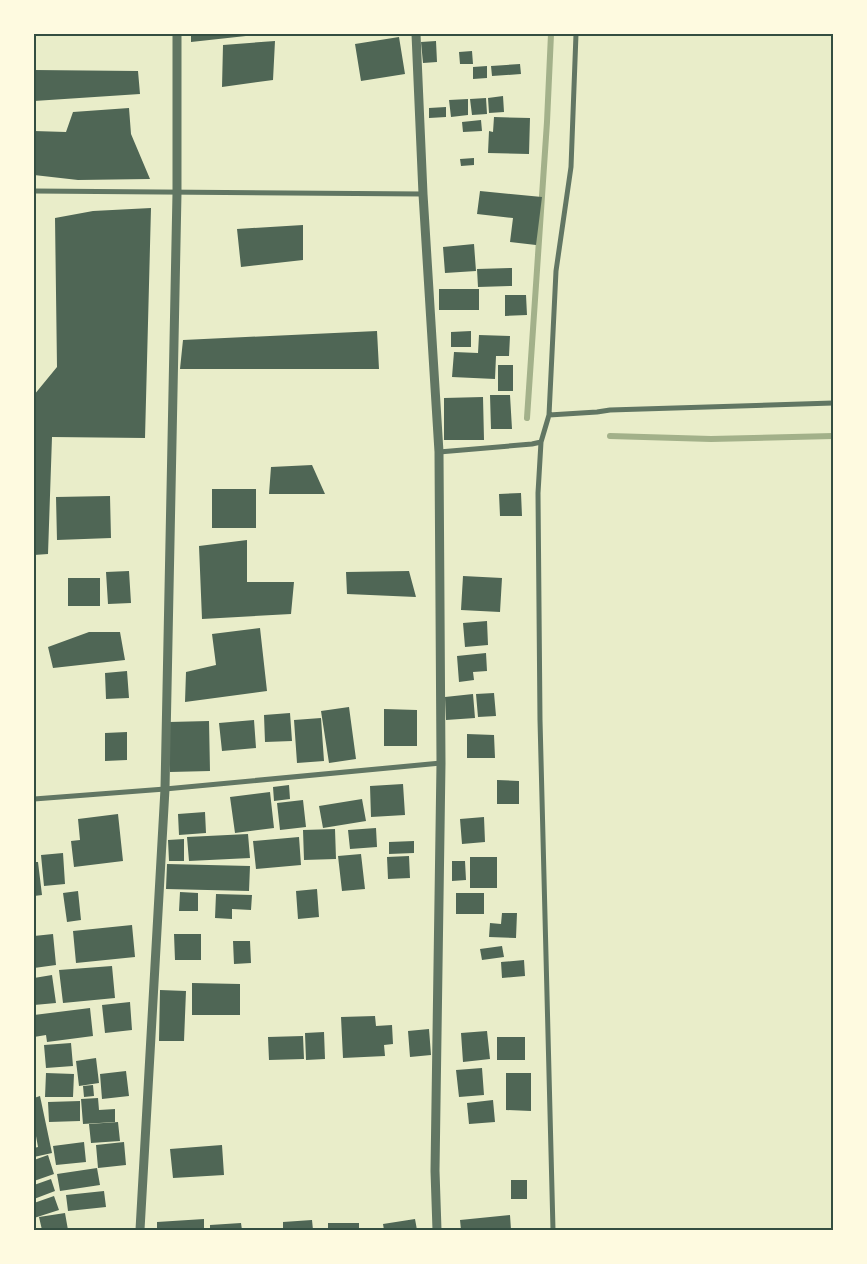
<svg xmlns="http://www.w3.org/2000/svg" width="867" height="1264" font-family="'Titillium Web',sans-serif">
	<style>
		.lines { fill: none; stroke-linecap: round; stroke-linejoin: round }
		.stream { stroke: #a3b18a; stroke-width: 6 }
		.building { fill: #4f6655 }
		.minor { stroke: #617663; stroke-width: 5 }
		.tertiary { stroke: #617663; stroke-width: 9 }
		.neatline { fill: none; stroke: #344e41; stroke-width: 2 }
	</style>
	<rect width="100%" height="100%" fill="#e9edc9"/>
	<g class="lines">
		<!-- stream -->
		<path class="stream" d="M527 418 547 122 551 34
			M610 436 711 439 833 436"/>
	</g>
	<!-- building -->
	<path class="building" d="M191 34H255V35L191 42Z
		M399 37 405 74 361 81 355 44Z
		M275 41 273 80 222 87 223 45Z
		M436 41 437 62 423 63 421 42Z
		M472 51 473 64H460L459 52Z
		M520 64 521 74 492 76 491 66Z
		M487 66V78L473 79V67Z
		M34 70 138 71 140 94 34 101Z
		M503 96 504 112 489 113 488 98Z
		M486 98 487 114 472 115 470 99Z
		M468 99V115L451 117 449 100Z
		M446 107V117L429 118V108Z
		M129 108 131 134 150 179 78 180 34 175V131L66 132 73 112Z
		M494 117 530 118 529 154 488 153 489 131 493 132Z
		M481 120 482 131 463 132 462 122Z
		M474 158V165L461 166 460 159Z
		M480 191 542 197 536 245 510 242 513 218 477 214Z
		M151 208 145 438 52 437 48 554 34 555V395L57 367 55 218 93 211Z
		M303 225V260L241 267 237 229Z
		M474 244 476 271 445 273 443 247Z
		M512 268V286L478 287 477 269Z
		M439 289H479V310H439Z
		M505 295H526L527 315 505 316Z
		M377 331 379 369H180L183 340Z
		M471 331V347H451V332Z
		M479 335 510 336 509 356H496L495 379 452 377 454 352 478 353Z
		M498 365H513V391H498Z
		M490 395H510L512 429H491Z
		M483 397 484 440H444V398Z
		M312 465 325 494H269L271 467Z
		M212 489H256V528H212Z
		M521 493 522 516H500L499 494Z
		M110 496 111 538 57 540 56 497Z
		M247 540V582H294L291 614 202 619 199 546Z
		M129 571 131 603 108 604 106 572Z
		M409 571 416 597 347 594 346 572Z
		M463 576 502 578 500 612 461 610Z
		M68 578H100V606H68Z
		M487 621 488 645 465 647 463 623Z
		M260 628 267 691 185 702 186 672 216 665 212 634Z
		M89 632H120L125 660 53 668 48 647Z
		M486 653 487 671 473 672 474 680 459 682 457 656Z
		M127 671 129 698 106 699 105 673Z
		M494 693 496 716 478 717 476 694Z
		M473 694 475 718 446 720 445 697Z
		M349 707 356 759 329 763 321 711Z
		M384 709 417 710V746H384Z
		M290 713 292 741 265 742 264 715Z
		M321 718 324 761 297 763 294 720Z
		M254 720 256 748 222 751 219 723Z
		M209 721 210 771 170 772 169 722Z
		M127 732V760L105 761V733Z
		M467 734 494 735 495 758H467Z
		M497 780 519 781V804H497Z
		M403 784 405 815 371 817 370 786Z
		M289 785 290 799 274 801 273 787Z
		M270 792 274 828 235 833 230 797Z
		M362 799 366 821 323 828 319 806Z
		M303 800 306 827 280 830 277 803Z
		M205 812 206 833 179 835 178 814Z
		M118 814 123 861 74 867 71 841 80 840 78 819Z
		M484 817 485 842 462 844 460 819Z
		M376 828 377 847 350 849 348 830Z
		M335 829 336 859 304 860 303 830Z
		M248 834 250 858 189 861 187 837Z
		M299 837 301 865 256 869 253 841Z
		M184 839V861H169L168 840Z
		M414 841V853L389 854V842Z
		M63 853 65 884 44 886 41 855Z
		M361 854 365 889 342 891 338 856Z
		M409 856 410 878 388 879 387 857Z
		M470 857H497V888H470Z
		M452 861H465L466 880 452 881Z
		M34 862H38L42 895 34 896Z
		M167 864 250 866 249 891 166 889Z
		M317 889 319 917 298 919 296 891Z
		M78 891 81 920 67 922 63 893Z
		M180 892 198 893V911H179Z
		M456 893H484V914H456Z
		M216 894 252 895 251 910 232 909V919L215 918Z
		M502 913H517L516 938 489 937 490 923 501 924Z
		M132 925 135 957 76 963 73 931Z
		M53 934 56 965 34 968V936Z
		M174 934H201V960H175Z
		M233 941H250L251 963 234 964Z
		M502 946 504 957 482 960 480 949Z
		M524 960 525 976 502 978 501 962Z
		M112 966 115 998 63 1003 59 970Z
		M52 975 56 1003 34 1005V978Z
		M192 983 240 984V1015H192Z
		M160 990 186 991 184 1041H159Z
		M130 1002 132 1030 105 1033 102 1005Z
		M90 1008 93 1036 47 1042 46 1035 34 1037V1015Z
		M375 1016 376 1026 392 1025 393 1044 384 1045 385 1056 343 1058 341 1017Z
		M429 1029 431 1055 410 1057 408 1031Z
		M487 1031 490 1059 463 1062 461 1033Z
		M324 1032 325 1059 306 1060 305 1033Z
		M303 1036 304 1059 269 1060 268 1037Z
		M497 1037H525V1060H497Z
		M71 1043 73 1066 46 1068 44 1045Z
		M96 1058 99 1083 79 1086 76 1061Z
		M482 1068 484 1095 459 1097 456 1070Z
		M126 1071 129 1096 102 1099 100 1074Z
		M46 1073 74 1074 73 1097H45Z
		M506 1073H531V1111L506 1110Z
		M93 1085 94 1096 84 1097 83 1086Z
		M40 1096 52 1153 34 1157V1148L38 1147 34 1125V1098Z
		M98 1098 99 1110 115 1109V1122L83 1124 81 1099Z
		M493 1100 495 1122 469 1124 467 1103Z
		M80 1101V1121L49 1122 48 1102Z
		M118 1122 120 1141 91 1143 89 1124Z
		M84 1142 86 1162 56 1165 53 1146Z
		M124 1142 126 1165 98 1168 96 1145Z
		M222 1145 224 1175 173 1178 170 1149Z
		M48 1155 54 1174 34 1181V1160Z
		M97 1168 100 1185 60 1191 57 1174Z
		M51 1179 55 1191 34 1199V1185Z
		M511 1180H527V1199H511Z
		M104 1191 106 1207 68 1211 66 1195Z
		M54 1196 59 1210 34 1218V1203Z
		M65 1213 68 1230H42L39 1217Z
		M510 1215 511 1230H461L460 1220Z
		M204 1219V1230H157V1222Z
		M415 1219 417 1230H384L383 1224Z
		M312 1220 313 1230H283V1222Z
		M241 1223 242 1230H210V1225Z
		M328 1223H359V1230H328Z"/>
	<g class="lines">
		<!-- minor -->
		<path class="minor" d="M34 191 423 194
			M549 415 556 271 571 167 576 34
			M541 442 538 493 540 720 553 1230
			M439 452 532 444 541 442 549 415 597 412 610 410 833 403
			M34 799 165 789 441 763"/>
		<!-- tertiary -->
		<path class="tertiary" d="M416 34 423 194 439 452 441 763 435 1171 437 1230
			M140 1230 165 789 177 193V34"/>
	</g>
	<!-- border -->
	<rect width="867" height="1264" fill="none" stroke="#fefae0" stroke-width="70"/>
	<rect x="35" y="35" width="797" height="1194" class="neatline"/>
</svg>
